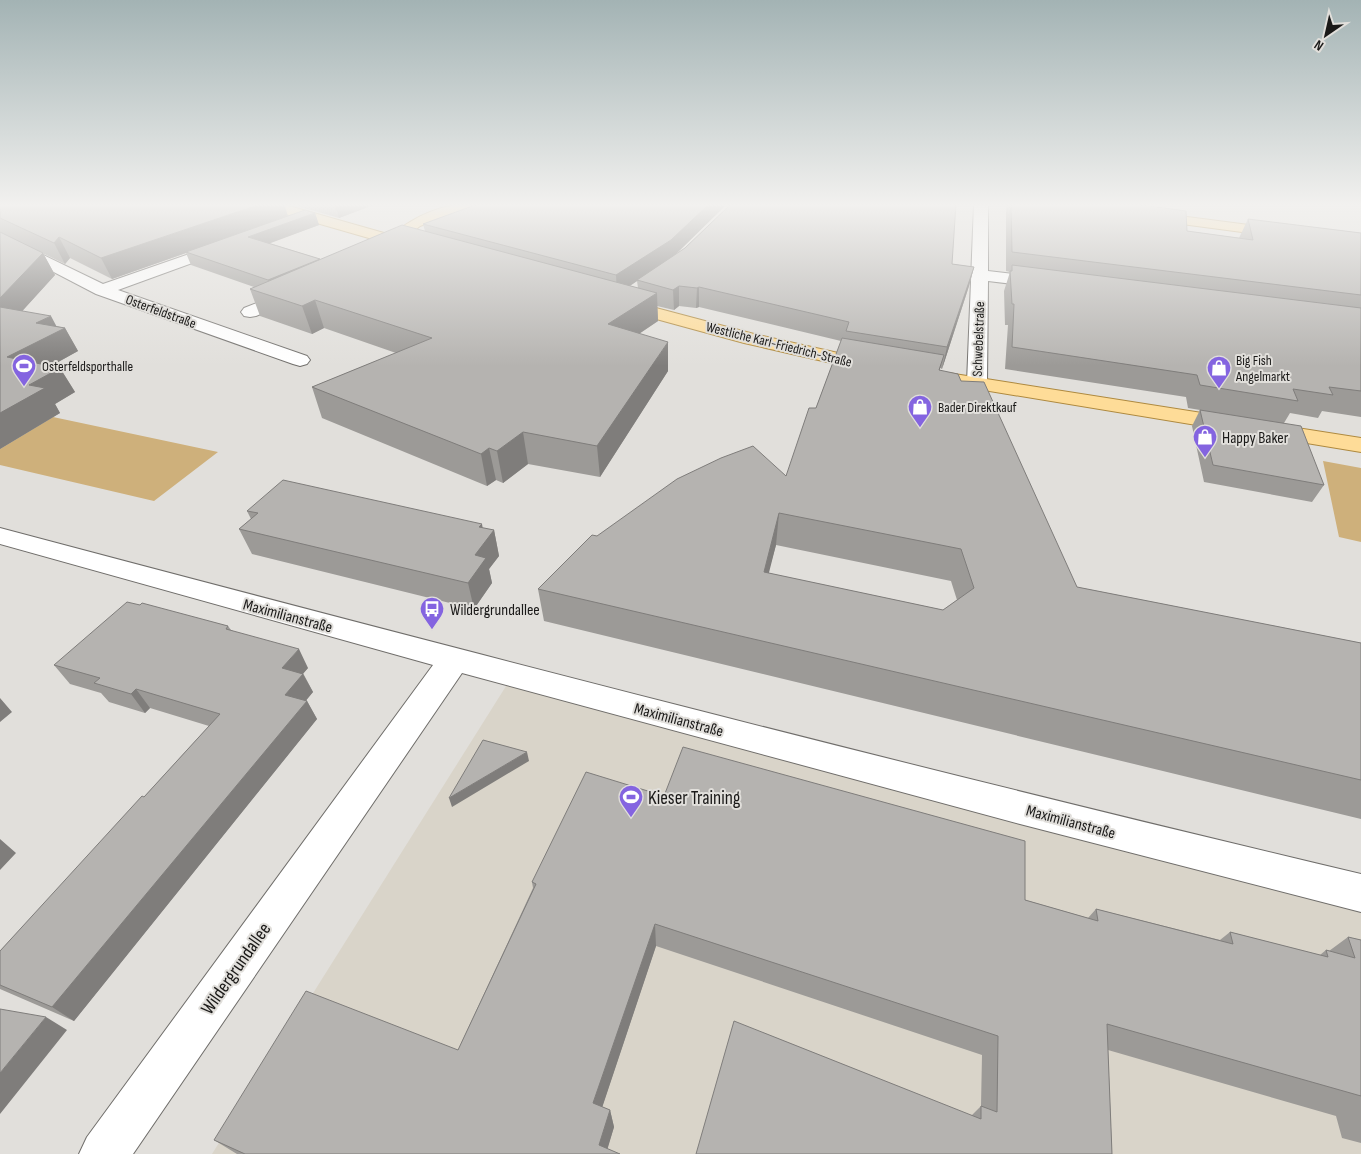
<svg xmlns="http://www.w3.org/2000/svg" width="1361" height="1154" font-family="'Sofia Sans Condensed',sans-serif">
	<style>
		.built { fill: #d9d4c9 }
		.green { fill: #ceb07b }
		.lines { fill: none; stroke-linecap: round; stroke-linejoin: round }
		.minor-casing { stroke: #706e6b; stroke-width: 2 }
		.major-casing { stroke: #ae893f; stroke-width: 2 }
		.minor { fill: #fff; fill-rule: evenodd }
		.major { fill: #fedc98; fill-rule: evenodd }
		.wall { fill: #9c9a97; fill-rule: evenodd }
		.shaded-wall { fill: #7f7d7b }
		.building { fill: #b5b3b0; stroke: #7f7d7b; fill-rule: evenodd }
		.labels { text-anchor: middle; stroke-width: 4; stroke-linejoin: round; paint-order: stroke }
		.far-street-label { font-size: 14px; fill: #1a1918; stroke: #e1dfdb }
		.far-poi-label { font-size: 14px; fill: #1a1918; stroke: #e1dfdb; text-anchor: start }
		.poi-label { font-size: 16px; fill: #1a1918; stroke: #e1dfdb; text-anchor: start }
		.street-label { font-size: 16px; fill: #1a1918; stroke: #e1dfdb }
		.near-poi-label { font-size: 19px; fill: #1a1918; stroke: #e1dfdb; text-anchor: start }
		.near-street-label { font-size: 19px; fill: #1a1918; stroke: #e1dfdb }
	</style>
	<rect width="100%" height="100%" fill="#e1dfdb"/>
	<!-- built -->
	<path class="built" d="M518 667 1361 887V1154H212Z"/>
	<!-- green -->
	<path class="green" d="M53 417 218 452 154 501 0 465V449Z
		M1323 461 1361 468V542L1339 537Z"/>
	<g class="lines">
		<defs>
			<path id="minor" d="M974 204H988V271L1046 278 1052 279 1054 283 1052 287 1046 288 988 281 987 383 984 387 977 389 970 387 967 383Z
				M0 234 103 284 218 244H228L231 247 228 250 118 290 307 356 310 360 307 364 300 366 293 364 96 294 0 244Z
				M292 289 298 290 300 294 298 298 256 316 250 317 244 316 241 312 244 308Z
				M0 528C452 648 905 766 1361 874V912L1020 824 462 673 133 1154H79L87 1137 433 665 0 544Z"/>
			<path id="major" d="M259 204H282L391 235C416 216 440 204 472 204L470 207 420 226 404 239 419 243 422 246 419 249 414 251 261 207Z
				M1149 212 1280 229 1285 230 1287 233 1285 236 1280 237 1144 219 1142 216 1144 213Z
				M622 299 754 334 878 362 881 366 878 370 871 372 744 343 616 308 613 304 616 300Z
				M948 373 1361 438V452L941 383 938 379 941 375Z"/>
		</defs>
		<!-- minor casing -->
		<use href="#minor" class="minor-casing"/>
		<!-- major casing -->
		<use href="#major" class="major-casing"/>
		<!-- minor -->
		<use href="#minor" class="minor"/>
		<!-- major -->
		<use href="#major" class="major"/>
	</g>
	<!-- wall -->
	<path class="wall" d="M0 204H284L288 216 315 213 319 225 269 243 320 259V260L425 231 423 224 478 204H727L672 257 952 264 974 267 969 286 942 369 940 368V370L961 381 1077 587 1361 643V819L544 621 538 589 597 536 786 476 816 408 841 341 699 307 696 308 679 306 674 310 657 306 658 321 639 334 668 371 600 477 528 464 503 483 496 480 487 486 322 418 312 387 396 353 324 328 312 334 260 316 250 289 254 287 191 265 186 253 112 279 70 258 65 264 30 247 43 253 55 275 22 311 56 326 65 328 78 351 51 366 60 368 75 392 55 404 60 413 0 449ZM637 281 638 288 630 286ZM776 545 951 581 957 600 943 610 768 573Z
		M290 204H376L339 218Z
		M1007 204H1134L1187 231 1239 238 1248 219 1361 233V417L1322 411 1318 418 1290 413 1284 423 1324 485 1312 502 1204 482 1192 426 1200 410 1188 408 1186 397 1005 369 1008 325H1005L1004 291 1010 272 1006 271V209Z
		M247 511 482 524V528L494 530 499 556 489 569 492 583 474 609 252 554 239 529 251 519Z
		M140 605 228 626 231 630 308 668 303 673 313 692 306 700 307 701 317 719 74 1021 0 989V951L144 797 209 726 150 708 145 713 109 702 101 693 70 684 54 665Z
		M664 796 1088 918 1096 909 1220 940 1230 932 1320 955 1326 950 1329 951 1348 937 1361 940V1143L1342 1138 1336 1116 1108 1050 1112 1154H696L972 1115 981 1106 982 1055 656 946 602 1107 610 1110 614 1127 607 1149 620 1154H237L214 1140 458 1050 533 888 532 882Z"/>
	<!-- shaded-wall -->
	<path class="shaded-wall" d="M261 204H284L288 217 112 279 101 258Z
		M335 204H376L339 218Z
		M709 204H727L671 259 617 294 616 275Z
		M315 213 319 225 252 250 248 237Z
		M59 237 70 258 65 264 54 243Z
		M43 253 55 275 6 329 0 319V298Z
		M320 259 324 272 273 294 268 280Z
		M974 267 969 286 942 369 947 347Z
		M679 286V306L674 310 673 290Z
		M699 287V307L696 308 697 288Z
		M657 293 658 321 610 353 608 324Z
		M315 300 324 328 312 334 302 306Z
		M51 316 59 331 65 328 78 351 22 382 7 357 36 323Z
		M668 342V371L600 477 597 446Z
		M60 368 75 392 55 404 60 413 0 449V413L29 385Z
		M523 432 528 464 503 483 497 451Z
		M489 448 496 480 487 486 481 454Z
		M779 513 776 545 761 604 764 572Z
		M482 524 485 541 494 530 499 556 489 569 492 583 474 609 468 583 475 555 479 527Z
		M299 649 308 668 292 687 282 668Z
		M303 674 313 692 295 714 285 695Z
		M136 689 150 708 145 713 131 694Z
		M0 698 12 712 0 722Z
		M307 701 317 719 74 1021 52 1007Z
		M527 752 529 761 452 807 449 798Z
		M0 839 16 853 0 870Z
		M655 924 656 946 598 1120 593 1103Z
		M46 1017 67 1030 0 1114V1073Z
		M610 1110 614 1127 606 1154 599 1145Z"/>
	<!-- building -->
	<path class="building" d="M0 204H261L101 258 59 237 54 243 0 218Z
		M478 204H709L671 240 616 275 423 224Z
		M731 204H956L952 264 974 267 947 347 846 331 849 322 699 287 697 288 679 286 673 290 637 280 685 248Z
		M1011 204H1134L1186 211 1187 231 1253 240 1248 219 1361 233V295L1012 252Z
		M305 210 315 213 248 237 320 259 268 280 186 252Z
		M402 225 657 293 608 324 668 342 597 446 523 432 497 451 489 448 481 454 312 387 432 338 315 300 302 306 250 289Z
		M0 232 43 253 0 298Z
		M1012 265 1361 308V391L1329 387 1333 395 1293 389 1298 401 1200 385 1197 375 1012 347 1014 304H1012L1010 271H1012Z
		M0 307 51 316 36 323 65 328 7 357 60 368 29 385 45 388 0 413Z
		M842 338 944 355 939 370 958 374 961 381 984 382 1077 587 1361 643V780L538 589 592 535 597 536 677 479 721 458 753 446 786 476 809 408H816ZM779 513 961 549 974 588 943 610 764 572Z
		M1200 410 1301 426 1324 485 1213 465Z
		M283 480 482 524 479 527 494 530 475 555 486 558 468 583 239 529 258 513 247 511Z
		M127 602 140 605 142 603 228 626 226 629 299 649 282 668 303 674 285 695 307 701 52 1007 0 985V951L142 796 144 797 220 714 136 689 131 694 94 683 100 678 54 665Z
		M483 740 527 752 449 798Z
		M683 747 1025 841V900L1098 921 1096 909 1233 944 1230 932 1328 957 1326 950 1355 958 1348 937 1361 940V1096L1107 1024 1112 1154H696L734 1021 981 1119V1106L997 1112 998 1036 655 924 593 1103 610 1110 599 1145 620 1154H245L214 1140 306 991 458 1050 536 884 532 882 586 772 664 796Z
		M0 1009 46 1017 0 1073Z"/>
	<!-- sky -->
	<linearGradient id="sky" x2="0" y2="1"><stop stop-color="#a3b3b4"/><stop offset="0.56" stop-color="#f2f1ef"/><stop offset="1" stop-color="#f2f1ef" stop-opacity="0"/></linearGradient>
	<rect width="1361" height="366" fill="url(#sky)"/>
	<!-- icons -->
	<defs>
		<symbol id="stadium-pin" viewBox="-11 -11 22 30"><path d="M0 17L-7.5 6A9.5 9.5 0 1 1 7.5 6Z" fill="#8464e0" stroke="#e1dfdb"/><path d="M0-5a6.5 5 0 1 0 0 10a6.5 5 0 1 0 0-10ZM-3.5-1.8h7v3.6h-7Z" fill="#fff"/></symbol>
		<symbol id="shop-pin" viewBox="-11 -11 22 30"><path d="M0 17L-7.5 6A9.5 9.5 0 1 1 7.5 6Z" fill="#8464e0" stroke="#e1dfdb"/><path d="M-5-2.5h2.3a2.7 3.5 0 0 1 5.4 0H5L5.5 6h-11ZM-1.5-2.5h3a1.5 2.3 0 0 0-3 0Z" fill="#fff"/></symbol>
		<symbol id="bus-pin" viewBox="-11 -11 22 30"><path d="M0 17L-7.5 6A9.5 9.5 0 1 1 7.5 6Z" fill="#8464e0" stroke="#e1dfdb"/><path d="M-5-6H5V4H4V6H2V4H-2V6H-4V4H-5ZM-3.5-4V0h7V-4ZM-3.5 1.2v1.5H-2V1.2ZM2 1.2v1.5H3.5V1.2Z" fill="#fff"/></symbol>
	</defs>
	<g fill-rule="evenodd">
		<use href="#stadium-pin" x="10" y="352" width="28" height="38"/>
		<use href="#shop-pin" x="1205" y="354" width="28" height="38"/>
		<use href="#shop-pin" x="906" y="393" width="28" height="38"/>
		<use href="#shop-pin" x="1191" y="423" width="28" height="38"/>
		<use href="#bus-pin" x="418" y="595" width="28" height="38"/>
		<use href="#stadium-pin" x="617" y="783" width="28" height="38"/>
	</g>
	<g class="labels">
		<!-- far-street labels -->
		<g class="far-street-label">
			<text transform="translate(161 311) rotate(20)" y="5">Osterfeldstraße</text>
			<text transform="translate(978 339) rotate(-88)" y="5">Schwebelstraße</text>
			<text transform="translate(779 344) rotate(14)" y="5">Westliche Karl-Friedrich-Straße</text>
		</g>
		<!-- far-poi labels -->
		<g class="far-poi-label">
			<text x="1236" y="365">Big Fish<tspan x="1236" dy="16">Angelmarkt</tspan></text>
			<text x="42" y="371">Osterfeldsporthalle</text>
			<text x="938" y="412">Bader Direktkauf</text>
		</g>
		<!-- poi labels -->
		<g class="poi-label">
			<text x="1222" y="443">Happy Baker</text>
			<text x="450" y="615">Wildergrundallee</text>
		</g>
		<!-- street labels -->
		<g class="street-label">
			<text transform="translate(288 615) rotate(15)" y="6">Maximilianstraße</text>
			<text transform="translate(679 719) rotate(15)" y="6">Maximilianstraße</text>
			<text transform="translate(1071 821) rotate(15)" y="6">Maximilianstraße</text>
		</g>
		<!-- near-poi labels -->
		<g class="near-poi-label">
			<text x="648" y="804">Kieser Training</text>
		</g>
		<!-- near-street labels -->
		<g class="near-street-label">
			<text transform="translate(235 968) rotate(-55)" y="7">Wildergrundallee</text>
		</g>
	</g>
	<!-- north arrow -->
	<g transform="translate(1326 35) rotate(214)" stroke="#e1dfdb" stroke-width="4" paint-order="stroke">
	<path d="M0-4L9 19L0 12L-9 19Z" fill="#1a1918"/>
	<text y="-8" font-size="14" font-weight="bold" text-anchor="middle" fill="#1a1918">N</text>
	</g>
</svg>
